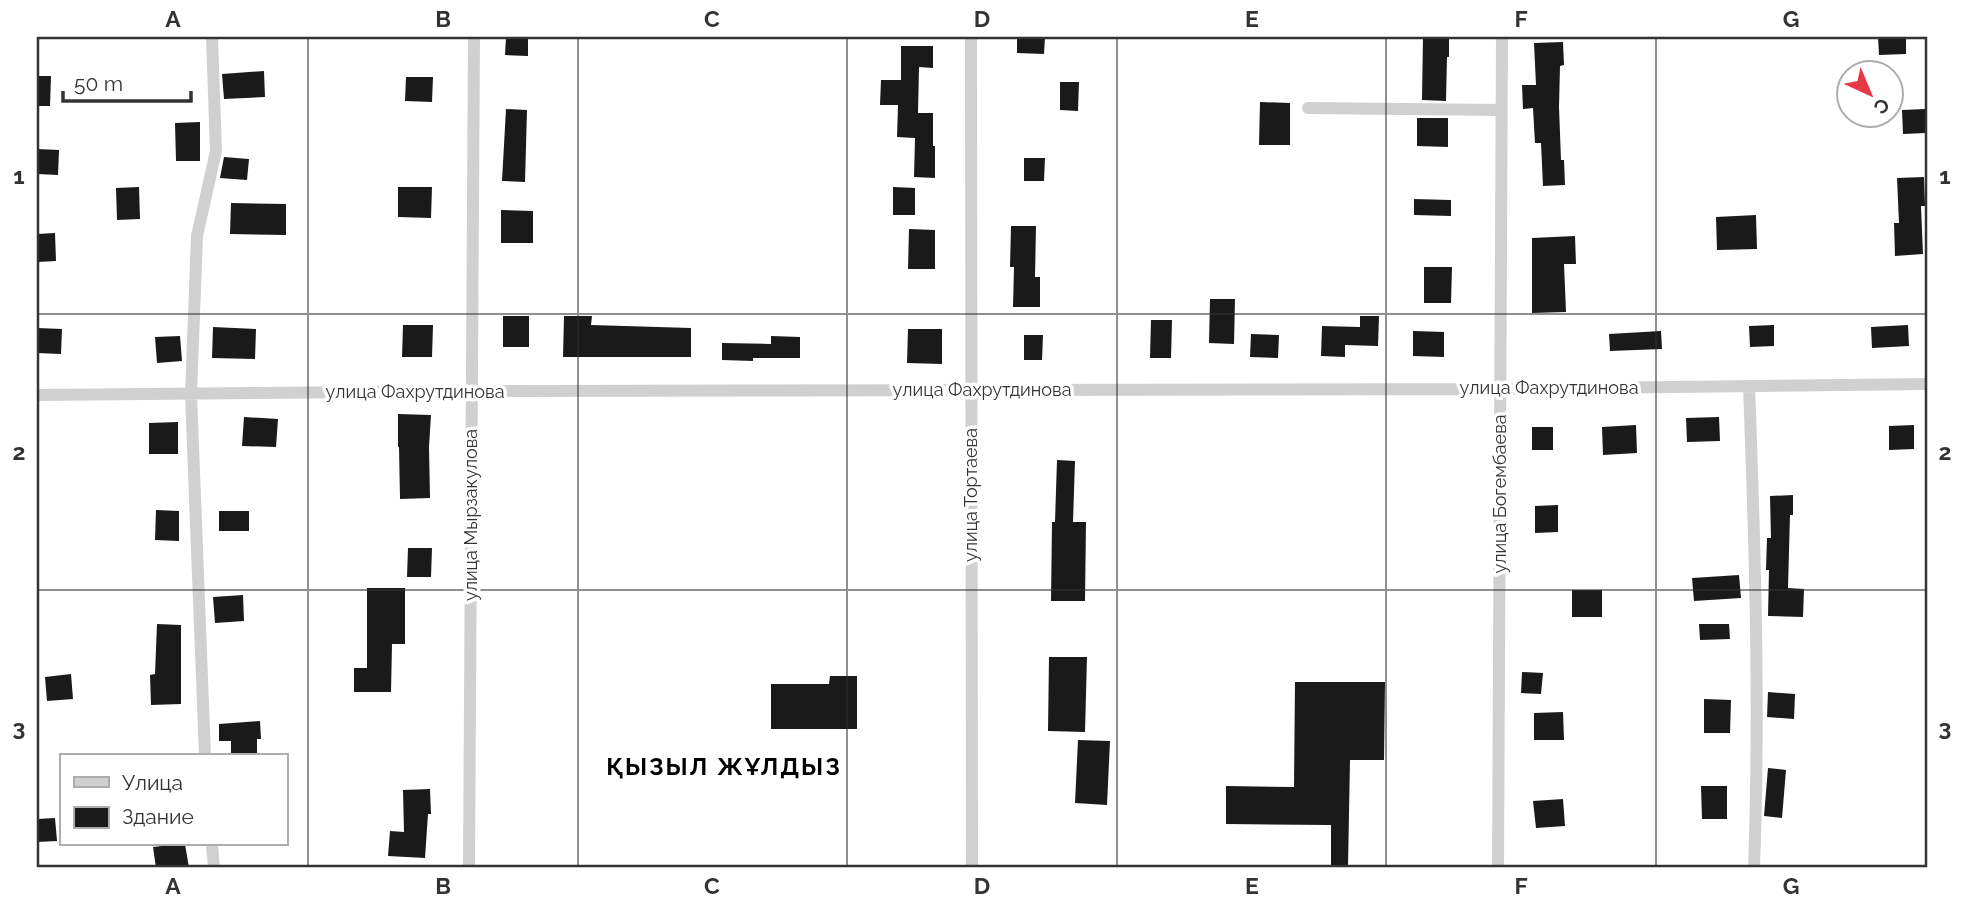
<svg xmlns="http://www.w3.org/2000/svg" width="1964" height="905" font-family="Raleway,sans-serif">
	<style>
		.building { fill: #1a1a1a }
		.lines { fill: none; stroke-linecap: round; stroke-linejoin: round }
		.street { stroke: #d0d0d0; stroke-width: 12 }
		.grid { fill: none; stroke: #333; stroke-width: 2; stroke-opacity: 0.55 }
		.labels { text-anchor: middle; stroke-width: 7; stroke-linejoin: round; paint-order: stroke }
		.street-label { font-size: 18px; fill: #333; stroke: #fff }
		.district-label { font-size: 24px; font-weight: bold; letter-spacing: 2px; fill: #000; stroke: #fff }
		.neatline { fill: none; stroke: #333; stroke-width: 2.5 }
		.grid-label { font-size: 23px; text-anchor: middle; font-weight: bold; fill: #333 }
	</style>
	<rect width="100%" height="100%" fill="#fff"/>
	<!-- building -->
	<path class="building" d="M506 37H528V56L505 55Z
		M1017 37H1045L1044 54 1017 53Z
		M1423 37H1449V57H1447L1446 101 1422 100Z
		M1878 37H1906V54L1879 55Z
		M1563 42 1564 65 1560 66 1559 107 1561 160H1564L1565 185 1543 186 1541 143H1535L1533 108 1523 109 1522 85H1536L1534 43Z
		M901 46H933V68L919 67 918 113H933V146H935V178L914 177 915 138 897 137 898 105H880L881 80H901Z
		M264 71 265 97 224 99 222 74Z
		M37 76H51L50 106H37Z
		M406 77H433L432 102 405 101Z
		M1060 82H1079L1078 111 1060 110Z
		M1260 102 1290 103V145H1259Z
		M506 109 527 110 525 182 502 181Z
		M1925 109 1926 133 1903 134 1902 110Z
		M1417 118H1448V147L1417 146Z
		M200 122V161H176L175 123Z
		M37 149 59 150 58 175 37 174Z
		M224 157 249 159 247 180 220 178Z
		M1024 158H1045L1044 181H1024Z
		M1924 177 1925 206H1921L1923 254 1895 256 1894 223H1899L1897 178Z
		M139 187 140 219 117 220 116 188Z
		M398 187H432L431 218 398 217Z
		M893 187 915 188V215H893Z
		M1414 199 1451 200V216L1414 215Z
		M231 203 286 204V235L230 234Z
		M501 210 533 211V243H501Z
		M1756 215 1757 249 1717 250 1716 217Z
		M1011 226H1036L1035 277H1040V307H1013L1014 267H1010Z
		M909 229 935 230V269H908Z
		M55 233 56 261 37 262V234Z
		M1575 236 1576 264H1564L1566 312 1532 313V238Z
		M1424 267H1452L1451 303H1424Z
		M1210 299H1235L1234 344 1209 343Z
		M503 316H529V347H503Z
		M564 316H592L591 325 691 328V357H563Z
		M1360 316H1379L1378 346 1345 345V357L1321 356 1322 326 1360 327Z
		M1151 320H1172L1171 358H1150Z
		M403 325H433L432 357H402Z
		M1774 325V346L1750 347 1749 326Z
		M1908 325 1909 346 1872 348 1871 327Z
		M213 327 256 329 255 359 212 358Z
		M37 328 62 329 61 354 37 353Z
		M908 329H942V364L907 363Z
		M1413 331 1444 332V357L1413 356Z
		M1661 331 1662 349 1610 351 1609 334Z
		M1251 334 1279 335 1278 358 1250 357Z
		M1024 335H1043L1042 360H1024Z
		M180 336 182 361 157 363 155 337Z
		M771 336 800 337V358H753V361L722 360V343L771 344Z
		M398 414 431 415 429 447 430 498 400 499 399 447H398Z
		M244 417 278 419 276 447 242 446Z
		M1719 417 1720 441 1687 442 1686 418Z
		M178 422V454H149V423Z
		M1636 425 1637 453 1603 455 1602 427Z
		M1914 425V449L1889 450V426Z
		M1532 427H1553V450H1532Z
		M1057 460 1075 461 1073 522H1086L1085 601H1051L1052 522H1055Z
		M1793 495V515H1790L1788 588 1804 589 1803 617 1768 616 1769 570H1766L1767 538H1771L1770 496Z
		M1558 505V532L1535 533V506Z
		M156 510 179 511V541L155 540Z
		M219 511H249V531H219Z
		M408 548H432L431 577H407Z
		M1739 575 1741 598 1694 601 1692 578Z
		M367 588H405V644H392L391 692H354V668H367Z
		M1572 590H1602V617H1572Z
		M243 595 244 621 215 623 213 597Z
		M157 624 181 625V704L151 705 150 675 155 674Z
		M1699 624H1729L1730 639 1700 640Z
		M1049 657H1087L1085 732 1048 731Z
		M1522 672 1543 673 1541 694 1521 693Z
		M71 674 73 699 47 701 45 677Z
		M830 676H857V729H771V684H829Z
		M1295 682H1385L1384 760H1350L1348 868H1331V825L1226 824V786L1294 787Z
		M1768 692 1795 694 1794 719 1767 717Z
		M1704 699 1731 700 1730 733H1704Z
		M1563 712 1564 740H1534V713Z
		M260 721 261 739H257V756H231V741H219V724Z
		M1078 740 1110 741 1107 805 1075 803Z
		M1768 768 1786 770 1782 818 1764 816Z
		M1701 786H1727V819H1702Z
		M430 789 431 814H428L425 858 388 856 390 831 404 832 403 790Z
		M1563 799 1565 826 1536 828 1533 801Z
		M55 818 57 841 37 842V819Z
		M179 844H185L189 868H156L153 847Z"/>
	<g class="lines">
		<!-- street -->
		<path class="street" d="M971 37 972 868
			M1308 108 1501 110
			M1749 386C1755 547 1760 707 1754 868
			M37 395 472 391 1500 389 1927 384
			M205 756 191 394 197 236 216 151 212 37
			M212 844 214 868
			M469 868 474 37
			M1498 868 1502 37"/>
	</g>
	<!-- grid -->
	<path class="grid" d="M308 37V868M578 37V868M847 37V868M1117 37V868M1386 37V868M1656 37V868M37 314H1927M37 590H1927"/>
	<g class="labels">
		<!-- street labels -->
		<g class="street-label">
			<text x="1549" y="394">улица Фахрутдинова</text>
			<text x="982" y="396">улица Фахрутдинова</text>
			<text x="415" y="398">улица Фахрутдинова</text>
			<text transform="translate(1500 494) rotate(-90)" y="6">улица Богембаева</text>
			<text transform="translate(971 495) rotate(-90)" y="6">улица Тортаева</text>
			<text transform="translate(471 515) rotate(-90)" y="6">улица Мырзакулова</text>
		</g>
		<!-- district labels -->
		<g class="district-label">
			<text x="724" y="775">ҚЫЗЫЛ ЖҰЛДЫЗ</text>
		</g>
	</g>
	<!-- border -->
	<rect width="1964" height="905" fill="none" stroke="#ffffff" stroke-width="77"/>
	<!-- legend -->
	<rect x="60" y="754" width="228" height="91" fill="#ffffff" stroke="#adadad" stroke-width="2"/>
	<rect x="74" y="777" width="35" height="10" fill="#d0d0d0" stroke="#adadad" stroke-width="2"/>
	<text x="122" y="790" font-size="21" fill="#333333">Улица</text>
	<rect x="74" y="807" width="35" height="21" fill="#1a1a1a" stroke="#adadad" stroke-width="2"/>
	<text x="122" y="824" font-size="21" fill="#333333">Здание</text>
	<!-- north arrow -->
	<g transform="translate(1870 94) rotate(136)"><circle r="33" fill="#ffffff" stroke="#adadad" stroke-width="2"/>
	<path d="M0-5L12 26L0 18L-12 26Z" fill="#e63946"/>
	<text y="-10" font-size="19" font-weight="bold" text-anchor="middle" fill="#333333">С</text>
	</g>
	<!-- scale -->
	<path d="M63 91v10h128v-10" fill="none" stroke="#333333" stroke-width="3.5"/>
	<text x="74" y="91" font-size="21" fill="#333333" stroke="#ffffff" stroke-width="5" paint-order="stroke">50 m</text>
	<rect x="38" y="38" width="1888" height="828" class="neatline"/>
	<g class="grid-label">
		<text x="173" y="27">A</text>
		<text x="443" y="27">B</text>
		<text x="712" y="27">C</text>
		<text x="982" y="27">D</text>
		<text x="1252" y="27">E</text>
		<text x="1521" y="27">F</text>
		<text x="1791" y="27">G</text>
		<text x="19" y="184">1</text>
		<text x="1945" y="184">1</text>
		<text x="19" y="460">2</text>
		<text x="1945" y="460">2</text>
		<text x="19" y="736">3</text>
		<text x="1945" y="736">3</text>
		<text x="173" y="894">A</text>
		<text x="443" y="894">B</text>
		<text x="712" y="894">C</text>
		<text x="982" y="894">D</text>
		<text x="1252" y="894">E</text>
		<text x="1521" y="894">F</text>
		<text x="1791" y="894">G</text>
	</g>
</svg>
